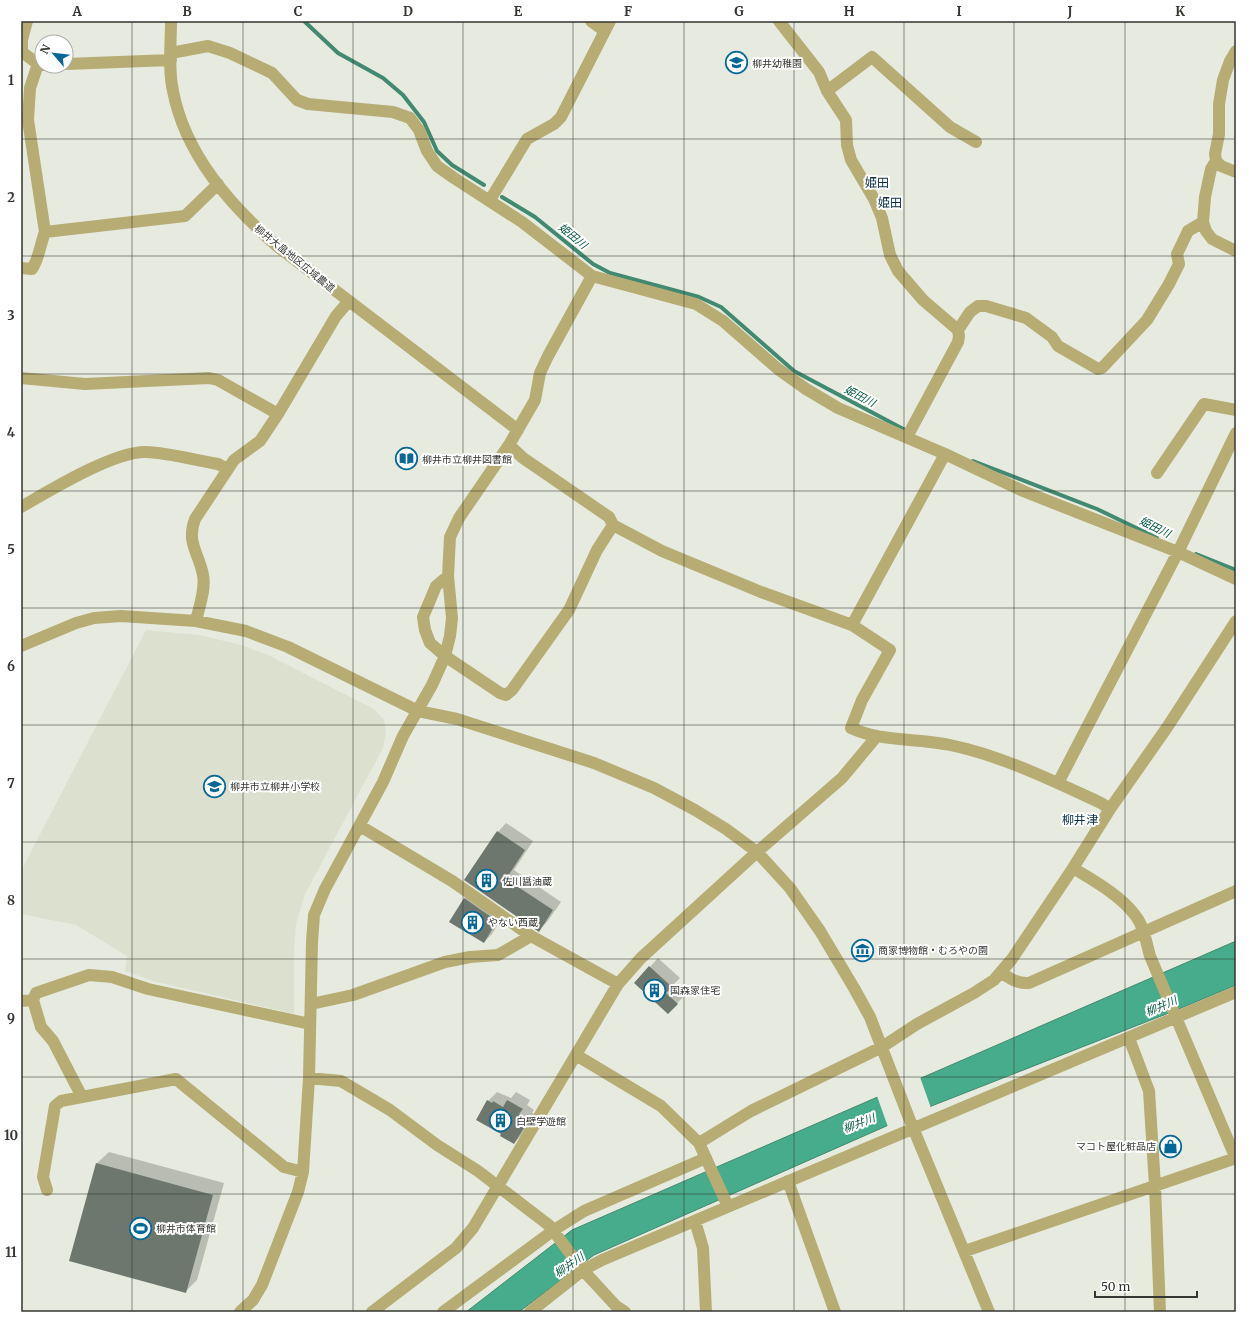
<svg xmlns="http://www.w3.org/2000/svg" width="1257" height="1333" font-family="Merriweather,'Noto Sans JP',serif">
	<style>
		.built { fill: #dbe1ce }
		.water { fill: #47ac8b; stroke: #418970 }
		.pier { fill: #e7ebdf }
		.shadow { fill: #0003 }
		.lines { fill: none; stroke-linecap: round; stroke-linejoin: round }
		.stream { stroke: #418970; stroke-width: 4 }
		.building { fill: #6e776e }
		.minor { stroke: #b6ac74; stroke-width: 12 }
		.grid { fill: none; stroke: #343631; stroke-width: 1; stroke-opacity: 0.55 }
		.labels { text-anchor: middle; stroke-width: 4; stroke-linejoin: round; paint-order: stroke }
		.poi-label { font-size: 10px; fill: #343631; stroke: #fff; text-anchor: start }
		.street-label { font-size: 10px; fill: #343631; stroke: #fff }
		.water-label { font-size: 11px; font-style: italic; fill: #045943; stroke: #fff }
		.quarter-label { font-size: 12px; fill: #093249; stroke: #fff }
		.neatline { fill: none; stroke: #343631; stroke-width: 1.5 }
		.grid-label { font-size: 13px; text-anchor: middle; font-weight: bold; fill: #343631 }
	</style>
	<rect width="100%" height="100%" fill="#e7ebdf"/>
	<!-- built -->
	<path class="built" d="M146 630 199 635 238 644 266 654 374 709 384 720 386 732 383 748 305 894 296 924 294 953V1014L153 981 125 971 127 956 76 925 21 914V871Z"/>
	<!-- water -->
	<path class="water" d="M1236 941V985L1174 1011 934 1105 594 1255 519 1312H466L572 1230Z"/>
	<!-- pier -->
	<path class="pier" d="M920 1077 931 1108 888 1127 877 1096Z"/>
	<!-- shadow -->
	<path class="shadow" d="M506 823 533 841 514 870 561 902 547 922 539 930 465 880 498 832Z
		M473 890 505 913 492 934 484 942 464 899Z
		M658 958 680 978 674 984 686 994 668 1013 650 967Z
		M497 1092 511 1098 516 1092 530 1100 527 1105 534 1110 532 1113 534 1114 522 1135 514 1143 503 1134 488 1101Z
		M109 1152 224 1183 197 1280 185 1292 97 1163Z"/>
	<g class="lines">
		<!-- stream -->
		<path class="stream" d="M304 21 338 53 383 78 403 95 424 122 437 151 452 165 484 185
			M502 197 535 217 593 264 610 273 699 297 721 307 794 371 907 431
			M973 461 1097 509 1157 538
			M1196 554 1236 570"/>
	</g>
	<!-- building -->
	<path class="building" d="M497 831 525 850 506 879 553 910 539 932 464 880Z
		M464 898 497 921 484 943 449 922Z
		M649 966 672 987 666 993 678 1004 668 1014 634 983Z
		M487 1100 492 1103 493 1101 503 1107 507 1100 523 1109 519 1114 527 1118 525 1122 527 1123 514 1144 500 1136 501 1134 476 1120Z
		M96 1163 213 1195 186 1293 69 1261Z"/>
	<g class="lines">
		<!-- minor -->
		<path class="minor" d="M27 21 22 40V52L38 64 42 65
			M171 21C171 44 168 69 173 91 185 154 230 205 277 246L518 430
			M591 21 605 31
			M779 21 819 72 827 91 846 120 847 145 851 160 874 199 882 218 890 255 898 271 923 300 958 330 959 336 958 342 907 437
			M1236 51 1230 61 1223 80 1219 104V134L1215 154 1216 161 1211 169 1205 197 1203 222 1206 231 1212 239 1236 251
			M171 53 208 46 230 53 272 73 297 100 308 104 393 112 410 118 419 130 427 151 437 166 454 178 522 222 592 276 696 304 723 321 778 369 806 389 838 408 945 454 1023 491 1178 552 1236 579
			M66 64 171 60
			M827 91 872 57 950 127 976 142
			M1216 161 1221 166 1236 172
			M490 200 527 139 554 124 561 117 610 21
			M45 232 185 216 218 184
			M21 268 32 269C39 259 40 245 45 232L28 120 30 88 38 64
			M958 330 970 312 978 306H986L1026 318 1052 337 1058 346 1098 369 1102 368 1147 320 1169 284 1179 264 1177 254 1188 231 1203 222
			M21 378 85 384 209 378 218 380 278 414
			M509 445 523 458 609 517 613 525 662 551 761 592 852 625 890 650 862 700 851 728C881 742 917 738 950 745 1003 756 1053 781 1101 803L1110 809
			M1157 473 1204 404 1236 410
			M21 507C49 491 114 451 146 452 170 453 194 460 218 464L227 469
			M448 576 436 586 423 617 425 630 430 643 445 656 500 693 506 695 512 690 569 610 597 550 613 525
			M196 621C199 607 206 589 203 575 199 553 186 543 195 519L234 460 260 441 278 414 336 316 349 301
			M852 625 945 454
			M21 646 76 623 94 618 121 616 196 621 246 631 288 647 418 711 457 719 594 763 654 788 695 810 726 829 757 852 790 888 820 931 854 988 870 1017 909 1118 989 1312
			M1058 783 1178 552 1236 433
			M360 826 452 881 531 936 618 984
			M1073 868C1094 881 1120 895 1135 915 1144 926 1146 942 1150 956L1236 1159
			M1002 973C1011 979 1018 984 1029 983L1236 891
			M21 1001 33 1000
			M311 1004 353 995 445 962 470 957 498 955 531 936
			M1129 1038 1149 1091 1155 1186 1160 1312
			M576 1055 661 1106 699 1143 726 1202 727 1207
			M309 1078 341 1081 390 1110 437 1145 478 1171 550 1226 580 1267 616 1306 625 1312
			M699 1143 751 1111 882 1047 917 1024 974 993 994 980 1012 959 1073 868 1110 809 1168 726 1236 621
			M303 1172 284 1167 176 1079 82 1097 53 1041 41 1027 33 1000 36 993 89 975 112 977 148 989 310 1024
			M788 1181 835 1312
			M47 1190 43 1177 55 1106 61 1101 82 1097
			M695 1221 703 1248 706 1312
			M965 1251 1236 1158
			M240 1312 253 1300 262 1285 298 1192 303 1172 309 1078 312 942 314 915 325 889 383 782 403 736 432 685 445 656 450 636 452 618 448 576 450 537 459 518 509 445 535 400 540 373 548 356 592 276
			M372 1312 456 1248 473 1228 618 984 641 958 757 852 842 778 877 736
			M443 1312 554 1230 584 1211 706 1158
			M530 1312 583 1270 602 1260 1236 992"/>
	</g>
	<!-- grid -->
	<path class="grid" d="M132 21V1312M243 21V1312M353 21V1312M463 21V1312M573 21V1312M684 21V1312M794 21V1312M904 21V1312M1014 21V1312M1125 21V1312M21 139H1236M21 256H1236M21 374H1236M21 491H1236M21 608H1236M21 725H1236M21 842H1236M21 959H1236M21 1077H1236M21 1194H1236"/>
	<!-- icons -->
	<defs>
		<symbol id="school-ring" viewBox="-11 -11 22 22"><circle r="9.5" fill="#fff" stroke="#076897" stroke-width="1.5"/><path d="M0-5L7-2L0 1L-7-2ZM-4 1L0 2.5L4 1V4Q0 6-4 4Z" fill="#076897"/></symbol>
		<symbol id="library-ring" viewBox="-11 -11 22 22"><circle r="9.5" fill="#fff" stroke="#076897" stroke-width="1.5"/><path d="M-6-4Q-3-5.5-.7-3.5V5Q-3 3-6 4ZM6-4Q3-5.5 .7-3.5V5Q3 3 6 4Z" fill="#076897"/></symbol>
		<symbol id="building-ring" viewBox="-11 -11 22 22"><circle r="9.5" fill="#fff" stroke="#076897" stroke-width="1.5"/><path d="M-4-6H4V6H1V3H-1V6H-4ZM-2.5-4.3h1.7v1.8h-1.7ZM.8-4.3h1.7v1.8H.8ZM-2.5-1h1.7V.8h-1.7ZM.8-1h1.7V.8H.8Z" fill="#076897"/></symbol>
		<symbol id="museum-ring" viewBox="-11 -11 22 22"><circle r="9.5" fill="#fff" stroke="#076897" stroke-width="1.5"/><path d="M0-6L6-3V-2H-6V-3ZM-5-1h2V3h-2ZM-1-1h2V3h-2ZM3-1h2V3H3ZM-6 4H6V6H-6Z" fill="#076897"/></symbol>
		<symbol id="shop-ring" viewBox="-11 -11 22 22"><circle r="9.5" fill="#fff" stroke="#076897" stroke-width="1.5"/><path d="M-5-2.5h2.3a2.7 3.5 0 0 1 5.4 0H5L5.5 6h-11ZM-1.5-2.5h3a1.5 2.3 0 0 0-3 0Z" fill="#076897"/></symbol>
		<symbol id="stadium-ring" viewBox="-11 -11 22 22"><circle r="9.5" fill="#fff" stroke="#076897" stroke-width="1.5"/><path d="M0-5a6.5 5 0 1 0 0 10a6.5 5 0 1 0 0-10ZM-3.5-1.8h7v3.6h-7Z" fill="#076897"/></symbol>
	</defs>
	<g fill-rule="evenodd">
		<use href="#school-ring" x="724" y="50" width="25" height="25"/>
		<use href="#library-ring" x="394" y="446" width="25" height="25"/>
		<use href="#school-ring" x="202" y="774" width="25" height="25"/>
		<use href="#building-ring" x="474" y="868" width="25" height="25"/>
		<use href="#building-ring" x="460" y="910" width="25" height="25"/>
		<use href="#museum-ring" x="850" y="938" width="25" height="25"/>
		<use href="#building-ring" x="642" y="978" width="25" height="25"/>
		<use href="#building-ring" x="488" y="1108" width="25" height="25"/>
		<use href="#shop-ring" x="1158" y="1134" width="25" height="25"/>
		<use href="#stadium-ring" x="128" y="1216" width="25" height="25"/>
	</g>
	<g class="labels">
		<!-- poi labels -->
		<g class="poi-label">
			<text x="752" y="67">柳井幼稚園</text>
			<text x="422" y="463">柳井市立柳井図書館</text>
			<text x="230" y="790">柳井市立柳井小学校</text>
			<text x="502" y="885">佐川醤油蔵</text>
			<text x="488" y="926">やない西蔵</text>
			<text x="878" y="954">商家博物館・むろやの園</text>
			<text x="670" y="994">国森家住宅</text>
			<text x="516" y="1125">白壁学遊館</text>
			<text x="1156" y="1150" text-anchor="end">マコト屋化粧品店</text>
			<text x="156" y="1232">柳井市体育館</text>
		</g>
		<!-- street labels -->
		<g class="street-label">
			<text transform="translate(295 258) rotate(39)" y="4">柳井大畠地区広域農道</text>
		</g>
		<!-- water labels -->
		<g class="water-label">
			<text transform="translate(573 236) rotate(40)" y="4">姫田川</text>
			<text transform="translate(860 396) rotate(28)" y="4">姫田川</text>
			<text transform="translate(1155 527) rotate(26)" y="4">姫田川</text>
			<text transform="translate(1161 1006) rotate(-24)" y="4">柳井川</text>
			<text transform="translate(859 1123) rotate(-21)" y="4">柳井川</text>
			<text transform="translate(569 1265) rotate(-35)" y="4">柳井川</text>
		</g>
		<!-- quarter labels -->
		<g class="quarter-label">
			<text x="877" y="187">姫田</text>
			<text x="890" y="207">姫田</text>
			<text x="1080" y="824">柳井津</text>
		</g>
	</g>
	<!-- border -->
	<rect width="1257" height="1333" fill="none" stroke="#ffffff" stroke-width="44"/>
	<!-- north arrow -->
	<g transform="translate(54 54) rotate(298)"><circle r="19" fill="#ffffff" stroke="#aeafad"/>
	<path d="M0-3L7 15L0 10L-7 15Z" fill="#076897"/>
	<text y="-6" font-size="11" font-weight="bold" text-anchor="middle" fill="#343631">N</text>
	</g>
	<!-- scale -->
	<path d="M1095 1291v6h102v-6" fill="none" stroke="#343631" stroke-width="2"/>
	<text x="1101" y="1291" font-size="12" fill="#343631" stroke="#ffffff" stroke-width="3" paint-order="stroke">50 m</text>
	<rect x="22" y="22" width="1213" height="1289" class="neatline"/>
	<g class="grid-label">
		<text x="77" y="16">A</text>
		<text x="187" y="16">B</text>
		<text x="298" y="16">C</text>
		<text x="408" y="16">D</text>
		<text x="518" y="16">E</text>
		<text x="628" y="16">F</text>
		<text x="739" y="16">G</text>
		<text x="849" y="16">H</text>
		<text x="959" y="16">I</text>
		<text x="1070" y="16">J</text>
		<text x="1180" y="16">K</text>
		<text x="11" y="85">1</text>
		<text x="11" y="202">2</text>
		<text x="11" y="320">3</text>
		<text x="11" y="437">4</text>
		<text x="11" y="554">5</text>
		<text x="11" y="671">6</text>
		<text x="11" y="788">7</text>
		<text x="11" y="905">8</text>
		<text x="11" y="1023">9</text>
		<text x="11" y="1140">10</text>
		<text x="11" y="1257">11</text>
	</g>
</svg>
